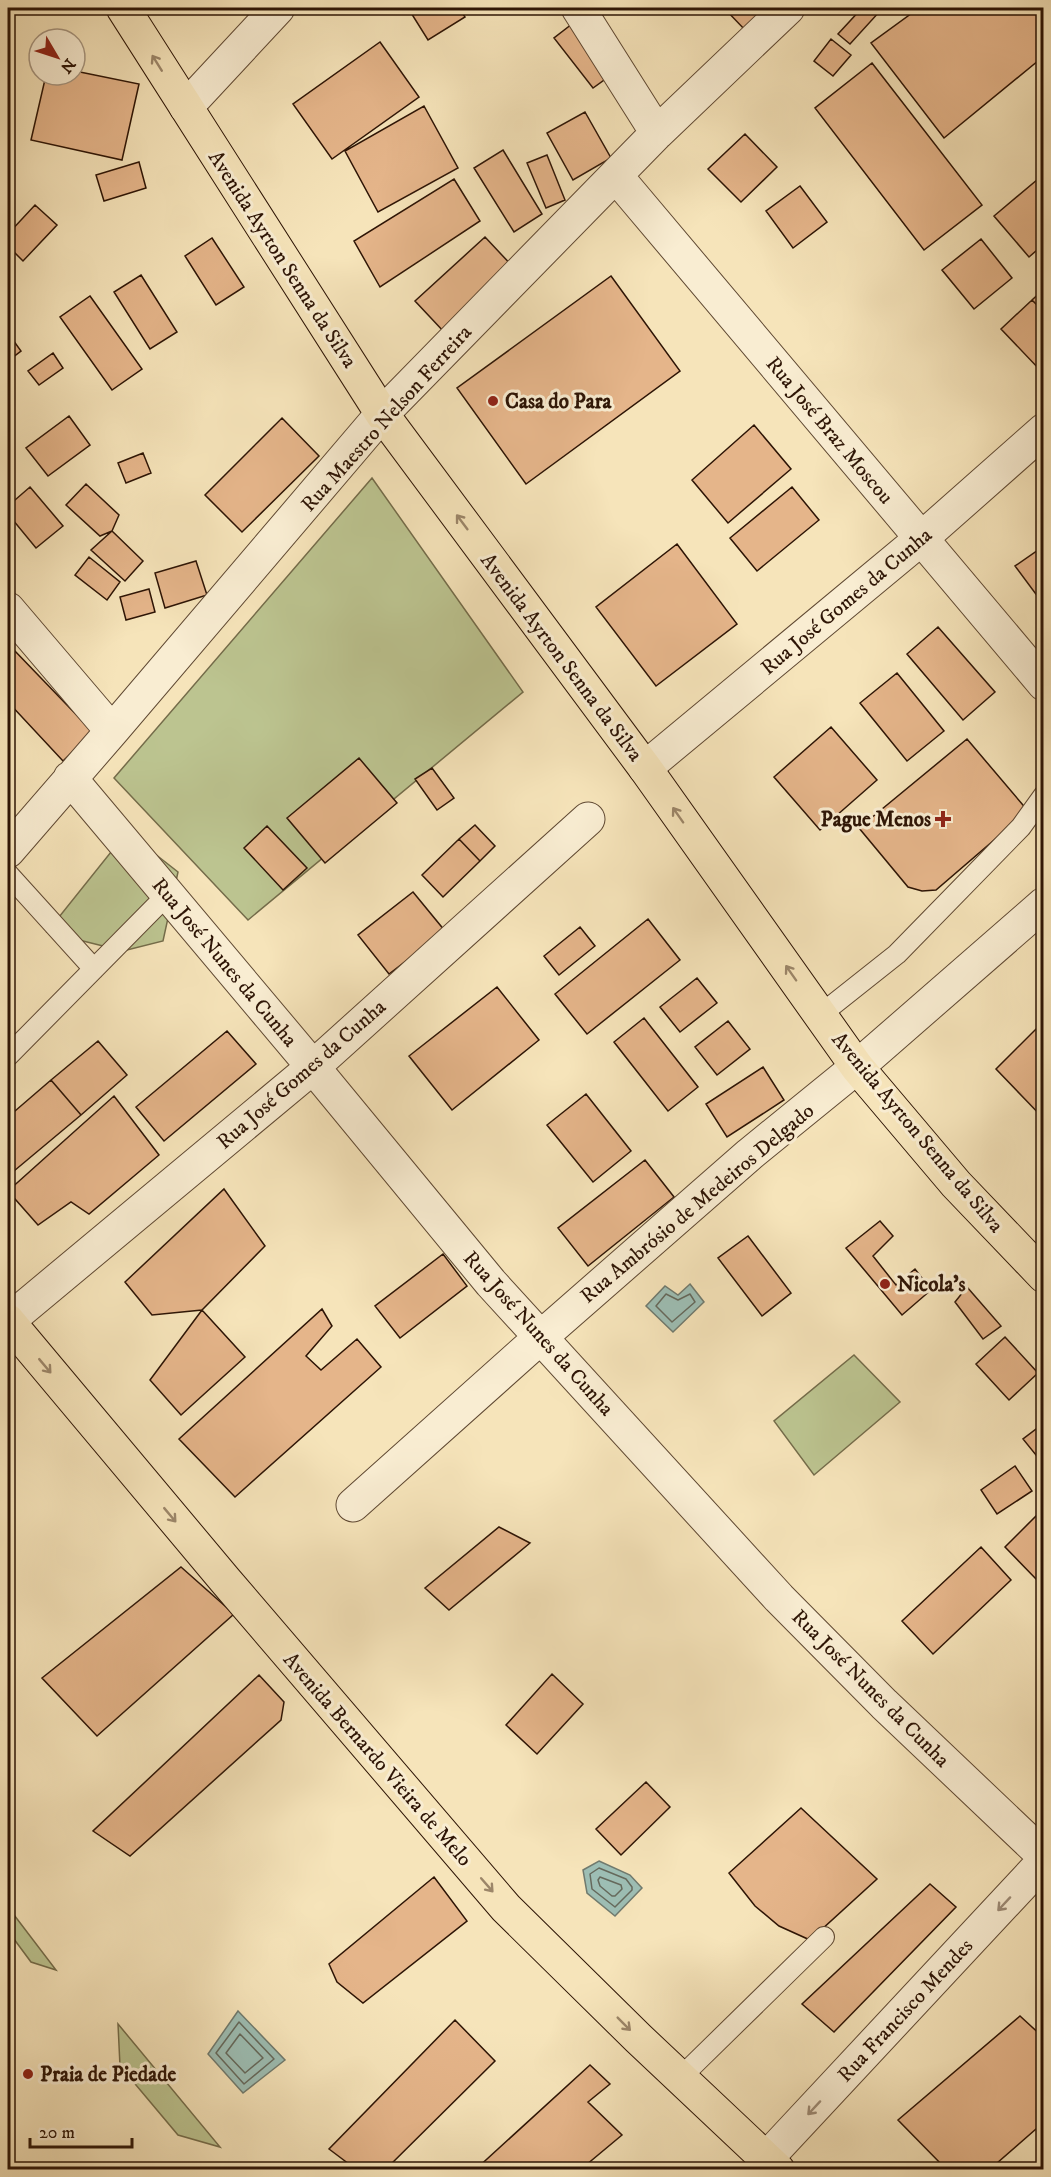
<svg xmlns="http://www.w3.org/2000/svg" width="1051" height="2177" font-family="'IM FELL DW Pica',serif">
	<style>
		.green { fill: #bcc490; stroke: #746c4a; stroke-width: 1.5 }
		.water { fill: #9dbeb4; stroke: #707a6e; stroke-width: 1.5 }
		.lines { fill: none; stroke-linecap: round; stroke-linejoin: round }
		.shore { stroke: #65695c; stroke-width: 1.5 }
		.building { fill: #e5b58a; stroke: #2d1405; stroke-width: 1.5 }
		.service-casing { stroke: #5f4832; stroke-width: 22 }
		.minor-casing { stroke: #5f4832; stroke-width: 35 }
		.primary-casing { stroke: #2d1405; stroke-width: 35 }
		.service { stroke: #f9edd2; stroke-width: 20 }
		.minor { stroke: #f9edd2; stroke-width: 33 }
		.primary { stroke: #f6e4ba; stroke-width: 33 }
		.oneway { stroke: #9c8669 }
		.oneway2 { stroke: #9d8b76 }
		.poi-dot { fill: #8f2418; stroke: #f9edd2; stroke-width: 2 }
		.labels { text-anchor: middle; stroke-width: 6; stroke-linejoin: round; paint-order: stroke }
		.street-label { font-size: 21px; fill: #2d1405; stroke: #f9edd2 }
		.poi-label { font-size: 21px; font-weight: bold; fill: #2d1405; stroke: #f9edd2; text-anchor: start }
	</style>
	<rect width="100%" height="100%" fill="#f6e4ba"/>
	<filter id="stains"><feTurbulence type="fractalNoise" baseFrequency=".00333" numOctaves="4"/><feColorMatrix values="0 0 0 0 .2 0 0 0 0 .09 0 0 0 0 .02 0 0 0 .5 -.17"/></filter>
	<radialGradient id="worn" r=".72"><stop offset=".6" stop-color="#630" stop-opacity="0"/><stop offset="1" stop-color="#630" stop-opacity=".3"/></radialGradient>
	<!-- green -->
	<path class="green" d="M372 478 523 692 248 920 114 778Z
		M127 832 178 872 163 941 123 951 47 932Z
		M854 1355 900 1402 814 1475 774 1421Z
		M8 1907 56 1970 31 1962 8 1931Z
		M118 2024 220 2147 178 2135 120 2066Z"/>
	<!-- water -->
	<path class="water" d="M690 1284 704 1302 673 1332 646 1306 665 1286 678 1295Z
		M599 1861 630 1875 642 1888 615 1916 587 1893 583 1870Z
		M238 2011 285 2060 243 2093 208 2054Z"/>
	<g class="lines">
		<!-- shore -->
		<path class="shore" d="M666 1294 678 1300 690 1294 695 1302 672 1322 656 1306Z
			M599 1868 626 1879 632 1887V1890L615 1907 592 1889 590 1874Z
			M600 1877 621 1885 622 1889 615 1896H612L600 1886 598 1880Z
			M239 2022 274 2059 244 2084 216 2053Z
			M240 2034 263 2058 245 2073 226 2053Z"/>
	</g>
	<!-- building -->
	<path class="building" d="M408 8H459L465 17 428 40Z
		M724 8H770L746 31Z
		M862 8H878L881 10 850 44 838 34Z
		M919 8H1044V56L944 138 871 43Z
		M572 24 611 75 593 88 554 38Z
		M831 39 851 55 833 76 814 61Z
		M380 42 419 97 332 159 293 104Z
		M872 63 982 205 924 250 815 108Z
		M75 71 139 84 122 160 31 140 46 75H75Z
		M424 106 458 168 378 212 345 151Z
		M585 112 611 158 573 180 547 133Z
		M745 134 777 167 741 202 708 169Z
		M503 150 542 214 514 232 474 168Z
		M547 155 565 200 546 208 527 163Z
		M139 162 146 188 104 201 96 175Z
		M1044 174V244L1029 257 994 216Z
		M454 179 480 221 380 287 354 241Z
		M800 186 827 222 793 248 766 211Z
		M35 205 57 225 23 261 8 246V234Z
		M485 237 515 269 445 333 415 301Z
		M212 238 244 287 216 305 185 256Z
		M981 239 1012 278 974 309 942 270Z
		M141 275 177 332 150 349 114 292Z
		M611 276 680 371 526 484 457 388Z
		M1044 289V312L1032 300Z
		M90 296 142 369 112 390 60 317Z
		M1032 300 1044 312V366L1040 370 1001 329Z
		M8 333 21 351 8 361Z
		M53 353 63 368 39 385 28 371Z
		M69 416 90 445 48 476 26 448Z
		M282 418 319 456 242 532 205 495Z
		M754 425 791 469 728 523 692 480Z
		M143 453 151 473 126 483 118 463Z
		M86 484 119 515 112 531 100 536 66 505Z
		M30 487 63 526 36 548 8 514V506Z
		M792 487 819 520 757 571 730 538Z
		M112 531 143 561 125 581 91 550Z
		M677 544 737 624 656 686 596 607Z
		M1044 546V605L1015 566Z
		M89 557 120 582 107 600 75 575Z
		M196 561 207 595 165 608 155 573Z
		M149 589 155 612 126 620 120 597Z
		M938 627 995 692 963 720 907 654Z
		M13 649 93 732 63 761 8 702V655Z
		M897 673 944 731 907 761 860 703Z
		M831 727 877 780 820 830 774 777Z
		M967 739 1028 811 936 890 922 891 908 887 859 828Z
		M359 758 397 803 325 863 287 818Z
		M432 768 454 798 437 810 415 779Z
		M475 825 495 846 480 861 459 839Z
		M267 826 307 868 283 890 244 848Z
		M459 839 480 861 443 897 422 875Z
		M413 892 445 931 389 974 358 935Z
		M648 919 680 960 587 1034 555 994Z
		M580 927 595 946 559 975 544 956Z
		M697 978 717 1003 680 1032 660 1007Z
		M497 987 539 1040 452 1110 409 1056Z
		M644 1018 698 1087 668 1111 614 1042Z
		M728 1021 750 1049 717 1075 695 1047Z
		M1038 1027 1044 1034V1119L996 1069Z
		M227 1031 256 1064 164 1141 136 1107Z
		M98 1041 127 1075 81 1115 51 1080Z
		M763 1067 784 1100 727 1137 706 1104Z
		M51 1080 81 1115 14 1171 8 1163V1117Z
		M586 1094 631 1151 593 1182 547 1125Z
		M114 1096 159 1155 89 1214 71 1202 38 1225 8 1191Z
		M645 1160 674 1197 588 1266 558 1228Z
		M224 1189 265 1246 202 1310 152 1315 125 1282Z
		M880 1221 893 1236 873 1256 896 1285 915 1269 931 1290 902 1315 846 1248Z
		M748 1236 791 1293 762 1316 718 1258Z
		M443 1254 467 1286 400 1338 375 1306Z
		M967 1287 1001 1326 983 1339 955 1302Z
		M322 1309 332 1326 306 1356 321 1370 357 1339 381 1367 235 1497 179 1439Z
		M202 1310 245 1357 181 1415 150 1380Z
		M1005 1337 1038 1373 1009 1400 976 1364Z
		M1044 1423V1465L1023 1439Z
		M1015 1466 1032 1491 997 1514 981 1490Z
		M1043 1509 1044 1574 1037 1580 1005 1547Z
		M499 1527 530 1543 449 1610 425 1588Z
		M981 1547 1011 1580 933 1654 902 1621Z
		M181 1567 234 1614 97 1736 42 1678Z
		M552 1674 583 1704 537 1754 506 1725Z
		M259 1675 284 1702 281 1720 130 1856 93 1831Z
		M646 1782 670 1807 621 1855 596 1829Z
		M801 1808 877 1879 810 1940 779 1926 755 1906 729 1873Z
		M434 1877 467 1921 363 2003 337 1982 329 1964Z
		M930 1884 956 1907 834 2032 802 2004Z
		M1020 2016 1044 2038V2122L989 2170H947L898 2120Z
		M455 2020 495 2061 385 2170H357L329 2149Z
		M590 2065 610 2084 588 2102 622 2135 580 2170H475Z"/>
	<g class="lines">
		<defs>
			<path id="service" d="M8 874 94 969
				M820 1015 897 954 1021 827 1044 795
				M8 1056 168 894
				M681 2077 824 1937"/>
			<path id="minor" d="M578 8 657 133
				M186 107 278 8
				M616 176 1044 684
				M8 609 112 731
				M645 768 922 538 1044 430
				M70 778 313 1067 491 1283 779 1598 884 1704 1044 1856
				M8 851 112 731 382 414 657 133 788 8
				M8 1321 313 1067 588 819
				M353 1505 541 1337 750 1154 857 1067 1044 904
				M766 2159 1044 1861"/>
			<path id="primary" d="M123 8 382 414 645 768 857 1067 956 1184 1044 1276
				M8 1321 225 1580 506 1908 638 2038 778 2170"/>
		</defs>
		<!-- service casing -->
		<use href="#service" class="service-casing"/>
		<!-- minor casing -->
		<use href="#minor" class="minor-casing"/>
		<!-- primary casing -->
		<use href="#primary" class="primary-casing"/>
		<!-- service -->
		<use href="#service" class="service"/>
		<!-- minor -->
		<use href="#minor" class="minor"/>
		<!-- primary -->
		<use href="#primary" class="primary"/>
	</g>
	<!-- one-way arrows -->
	<defs><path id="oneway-shaft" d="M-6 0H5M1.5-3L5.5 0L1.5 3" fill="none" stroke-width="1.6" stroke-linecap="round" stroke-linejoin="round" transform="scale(1.5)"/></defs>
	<g class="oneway">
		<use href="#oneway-shaft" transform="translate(157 63) rotate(-122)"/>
		<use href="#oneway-shaft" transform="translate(462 522) rotate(-127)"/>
		<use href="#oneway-shaft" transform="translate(678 815) rotate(-125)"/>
		<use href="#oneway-shaft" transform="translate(791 973) rotate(-125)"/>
		<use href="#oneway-shaft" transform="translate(45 1366) rotate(50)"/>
		<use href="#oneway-shaft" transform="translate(170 1515) rotate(50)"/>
		<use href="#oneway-shaft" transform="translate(487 1885) rotate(49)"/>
		<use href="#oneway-shaft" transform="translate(624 2024) rotate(45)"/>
	</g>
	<g class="oneway2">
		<use href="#oneway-shaft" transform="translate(1004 1904) rotate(133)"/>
		<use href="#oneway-shaft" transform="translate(814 2108) rotate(133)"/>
	</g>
	<!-- markers -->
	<g class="poi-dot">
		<circle cx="493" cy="401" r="6"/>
		<path d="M940 810h6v6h6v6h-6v6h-6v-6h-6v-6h6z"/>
		<circle cx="885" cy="1284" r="6"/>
		<circle cx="28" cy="2074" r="6"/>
	</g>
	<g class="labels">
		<!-- street labels -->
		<g class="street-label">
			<text transform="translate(283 259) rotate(57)" y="7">Avenida Ayrton Senna da Silva</text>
			<text transform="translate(386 418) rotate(-48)" y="7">Rua Maestro Nelson Ferreira</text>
			<text transform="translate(830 430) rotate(50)" y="7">Rua José Braz Moscou</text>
			<text transform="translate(846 601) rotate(-40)" y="7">Rua José Gomes da Cunha</text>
			<text transform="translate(562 657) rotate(53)" y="7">Avenida Ayrton Senna da Silva</text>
			<text transform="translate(225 962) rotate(50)" y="7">Rua José Nunes da Cunha</text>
			<text transform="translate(301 1074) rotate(-41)" y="7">Rua José Gomes da Cunha</text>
			<text transform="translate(918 1132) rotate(50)" y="7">Avenida Ayrton Senna da Silva</text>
			<text transform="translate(697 1203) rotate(-40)" y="7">Rua Ambrósio de Medeiros Delgado</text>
			<text transform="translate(539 1333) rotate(48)" y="7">Rua José Nunes da Cunha</text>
			<text transform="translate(871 1688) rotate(45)" y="7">Rua José Nunes da Cunha</text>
			<text transform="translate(378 1759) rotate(49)" y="7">Avenida Bernardo Vieira de Melo</text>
			<text transform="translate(905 2010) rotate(-47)" y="7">Rua Francisco Mendes</text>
		</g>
		<!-- poi labels -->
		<g class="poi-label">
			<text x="505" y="408">Casa do Para</text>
			<text x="931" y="826" text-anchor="end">Pague Menos</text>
			<text x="897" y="1291">Nicola's</text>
			<text x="40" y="2081">Praia de Piedade</text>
		</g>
	</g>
	<!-- margin -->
	<rect width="1051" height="2177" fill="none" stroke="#f6e4ba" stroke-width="30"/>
	<rect x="9" y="9" width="1033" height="2159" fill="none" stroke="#2d1405" stroke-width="3"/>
	<rect x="15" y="15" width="1021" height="2147" fill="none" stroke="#2d1405" stroke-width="1.5"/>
	<!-- north arrow -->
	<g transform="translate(57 57) rotate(129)"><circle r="28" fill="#f9edd2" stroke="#a79680" stroke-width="1.5"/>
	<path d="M0-4.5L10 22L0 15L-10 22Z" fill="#8f2418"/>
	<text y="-9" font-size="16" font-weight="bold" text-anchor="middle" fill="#2d1405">N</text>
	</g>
	<!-- scale -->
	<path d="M30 2138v9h102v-9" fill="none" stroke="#2d1405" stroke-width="3"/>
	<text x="39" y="2138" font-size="18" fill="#2d1405" stroke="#f9edd2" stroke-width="4.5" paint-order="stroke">20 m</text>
	<rect width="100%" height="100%" filter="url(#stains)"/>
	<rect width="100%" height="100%" fill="url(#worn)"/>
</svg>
